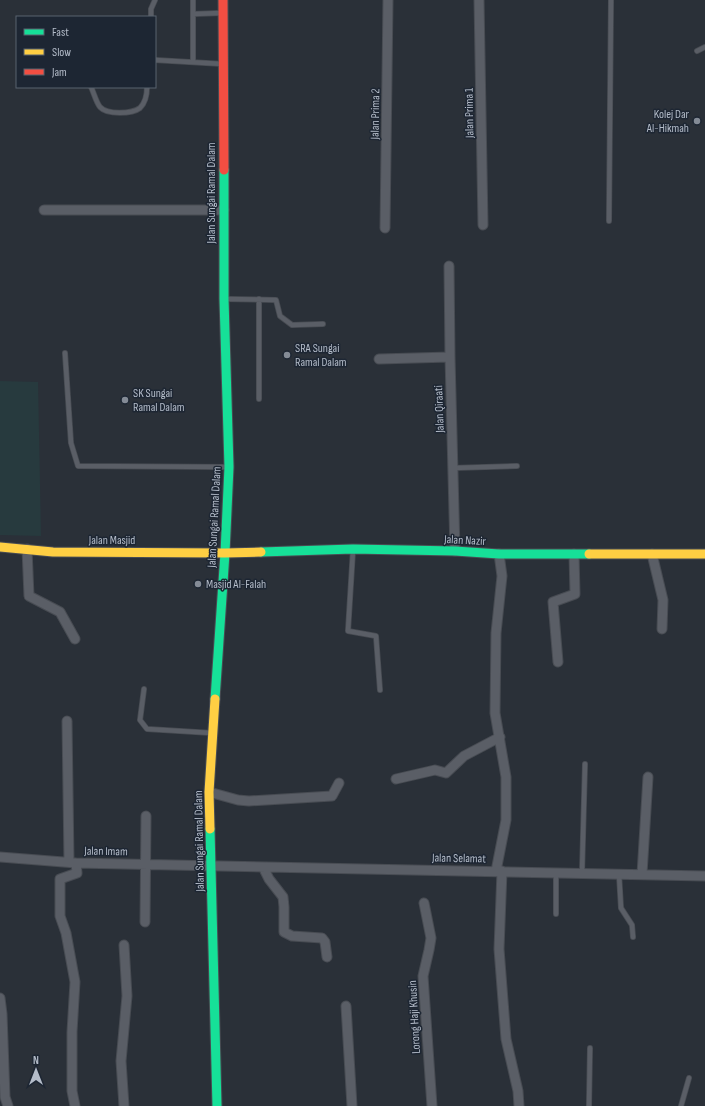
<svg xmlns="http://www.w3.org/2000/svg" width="705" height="1106" font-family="'Sofia Sans Condensed',sans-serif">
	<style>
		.green { fill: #273a3e }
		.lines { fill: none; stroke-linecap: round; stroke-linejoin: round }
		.lane-casing { stroke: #484c53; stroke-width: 6 }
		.street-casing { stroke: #484c53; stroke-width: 11 }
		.fast-casing { stroke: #484c53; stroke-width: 11 }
		.slow-casing { stroke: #484c53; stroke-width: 11 }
		.jam-casing { stroke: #484c53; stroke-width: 11 }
		.lane { stroke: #5a5e66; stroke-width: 4.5 }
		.street { stroke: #5a5e66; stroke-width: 9 }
		.fast { stroke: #16e098; stroke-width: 9 }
		.slow { stroke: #ffcf43; stroke-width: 9 }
		.jam { stroke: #f24e42; stroke-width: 9 }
		.poi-dot { fill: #848b96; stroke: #1d2633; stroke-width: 1.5 }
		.labels { text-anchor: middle; stroke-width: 3; stroke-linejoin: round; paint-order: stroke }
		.street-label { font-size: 12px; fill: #b4bcc9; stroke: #1d2633 }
		.poi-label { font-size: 12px; fill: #b4bcc9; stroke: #1d2633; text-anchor: start }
	</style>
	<rect width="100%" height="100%" fill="#2a3038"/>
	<!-- green -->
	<path class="green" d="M0 381 38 382 41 536 0 535Z"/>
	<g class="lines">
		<defs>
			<path id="lane" d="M193 0V62
				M193 14 221 13
				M151 17V9L155 0
				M697 51 705 47
				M155 60 223 64
				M91 87C94 93 96 102 100 107 107 115 132 114 140 108 145 103 147 94 147 87
				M609 221 611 0
				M226 299 276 300 280 316 292 325 323 324
				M259 299V399
				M65 353 71 443 78 466 227 467
				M453 468 517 466
				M353 550 348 631 376 636 380 690
				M144 689 140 720 147 729 212 733
				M582 873 585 764
				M619 874 621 908 632 925 633 937
				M556 914V872
				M589 1106 590 1048
				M681 1106 689 1078"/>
			<path id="street" d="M479 0 483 225
				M44 210H224
				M385 228 388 0
				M449 266 450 357 455 551
				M379 359 450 357
				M27 549 29 596 60 612 75 639
				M652 554 663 600 662 629
				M558 662 553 602 575 594 574 554
				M67 721 69 862
				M396 779 435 770 446 773 464 756 500 737
				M209 792 238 800 249 801 332 796 339 783
				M0 857 76 863 705 876
				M263 867 269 879 283 897 284 907V932L292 936 322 938 325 942 327 957
				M496 871 506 820V777L495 713 496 633 502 576 499 554
				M502 871 499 949 506 1039 518 1091 519 1106
				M642 874 648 777
				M424 903 431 938 429 950 423 976 432 1106
				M145 922 146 816
				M124 945 127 996 121 1061 124 1106
				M0 998 2 1014 5 1097 8 1106
				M346 1006 352 1106
				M75 1106 72 1091V1032L75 982 66 933 60 916V879L77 873 76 863"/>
			<path id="fast" d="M261 552 353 549 455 551 499 554H589
				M215 699 225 553 229 467 224 299V170
				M210 829 217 1106"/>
			<path id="slow" d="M0 547 53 552 225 553 261 552
				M589 554H705
				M210 829 209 792 215 699"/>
			<path id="jam" d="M223 0 224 170"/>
		</defs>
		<!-- lane casing -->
		<use href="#lane" class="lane-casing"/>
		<!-- street casing -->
		<use href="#street" class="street-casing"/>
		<!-- fast casing -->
		<use href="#fast" class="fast-casing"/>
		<!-- slow casing -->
		<use href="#slow" class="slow-casing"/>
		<!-- jam casing -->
		<use href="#jam" class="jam-casing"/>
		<!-- lane -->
		<use href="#lane" class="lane"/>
		<!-- street -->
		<use href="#street" class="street"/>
		<!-- fast -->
		<use href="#fast" class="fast"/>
		<!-- slow -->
		<use href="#slow" class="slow"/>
		<!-- jam -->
		<use href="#jam" class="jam"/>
	</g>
	<!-- markers -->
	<g class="poi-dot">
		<circle cx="697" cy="121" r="4"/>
		<circle cx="287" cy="355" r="4"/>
		<circle cx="125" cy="400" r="4"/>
		<circle cx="198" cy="584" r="4"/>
	</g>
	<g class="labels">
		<!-- street labels -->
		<g class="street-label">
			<text transform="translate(469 113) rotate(-91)" y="4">Jalan Prima 1</text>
			<text transform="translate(375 114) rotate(-89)" y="4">Jalan Prima 2</text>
			<text transform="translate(211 193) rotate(-90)" y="4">Jalan Sungai Ramal Dalam</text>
			<text transform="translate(439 409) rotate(-92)" y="4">Jalan Qiraati</text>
			<text transform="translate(214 517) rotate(-87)" y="4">Jalan Sungai Ramal Dalam</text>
			<text x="112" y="544">Jalan Masjid</text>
			<text transform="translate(465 540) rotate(3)" y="4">Jalan Nazir</text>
			<text transform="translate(199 841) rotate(-91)" y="4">Jalan Sungai Ramal Dalam</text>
			<text transform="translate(106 851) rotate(1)" y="4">Jalan Imam</text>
			<text transform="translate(459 858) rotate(1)" y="4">Jalan Selamat</text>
			<text transform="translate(414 1017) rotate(-93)" y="4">Lorong Haji Khusin</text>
		</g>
		<!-- poi labels -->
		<g class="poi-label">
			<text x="689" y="118" text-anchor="end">Kolej Dar<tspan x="689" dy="14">Al-Hikmah</tspan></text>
			<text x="295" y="352">SRA Sungai<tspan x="295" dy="14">Ramal Dalam</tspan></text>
			<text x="133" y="397">SK Sungai<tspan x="133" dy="14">Ramal Dalam</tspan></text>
			<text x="206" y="588">Masjid Al-Falah</text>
		</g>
	</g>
	<!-- legend -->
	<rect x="16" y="16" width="140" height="72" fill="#1d2633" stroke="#59626f"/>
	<rect x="24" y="29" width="20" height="6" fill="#16e098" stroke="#59626f"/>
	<text x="52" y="36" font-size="12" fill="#b4bcc9">Fast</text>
	<rect x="24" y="49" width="20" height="6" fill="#ffcf43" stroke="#59626f"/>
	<text x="52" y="56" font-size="12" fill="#b4bcc9">Slow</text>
	<rect x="24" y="69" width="20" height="6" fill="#f24e42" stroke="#59626f"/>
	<text x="52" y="76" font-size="12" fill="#b4bcc9">Jam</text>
	<!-- north arrow -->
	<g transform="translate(36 1070)" stroke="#1d2633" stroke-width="3" paint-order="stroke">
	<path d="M0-3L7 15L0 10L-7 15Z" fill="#b4bcc9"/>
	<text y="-6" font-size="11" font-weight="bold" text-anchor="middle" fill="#b4bcc9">N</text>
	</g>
</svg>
